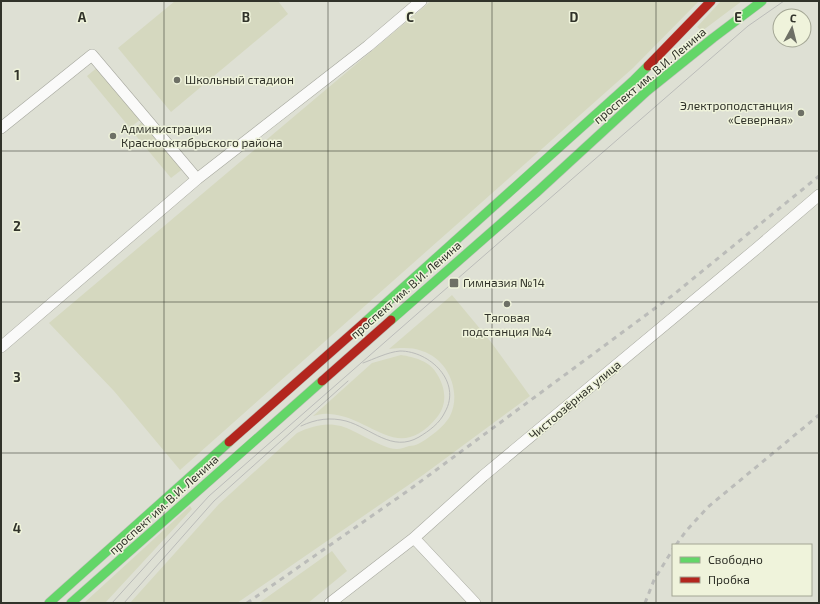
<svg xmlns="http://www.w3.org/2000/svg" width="820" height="604" font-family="'Exo 2',sans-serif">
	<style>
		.green { fill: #d5d8bf }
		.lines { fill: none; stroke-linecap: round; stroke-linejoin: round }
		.street-casing { stroke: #a6a79e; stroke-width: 12 }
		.fast-casing { stroke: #bbbcb6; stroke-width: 10 }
		.jam-casing { stroke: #bbbcb6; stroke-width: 10 }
		.street { stroke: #fafaf9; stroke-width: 11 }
		.fast { stroke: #63d668; stroke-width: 9 }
		.jam { stroke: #b3261e; stroke-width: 9 }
		.tram { stroke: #bbbcb9; stroke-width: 1 }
		.rail { stroke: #bbbcb9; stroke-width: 3; stroke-dasharray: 5 5; stroke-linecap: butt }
		.grid { fill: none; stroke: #31332a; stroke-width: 1; stroke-opacity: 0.55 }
		.poi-dot { fill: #6e7066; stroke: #eff3db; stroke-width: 1.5 }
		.labels { text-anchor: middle; stroke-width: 3; stroke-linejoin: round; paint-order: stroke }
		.street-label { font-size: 12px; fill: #31332a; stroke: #eff3db }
		.poi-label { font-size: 12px; fill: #31332a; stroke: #eff3db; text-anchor: start }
		.grid-label { font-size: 13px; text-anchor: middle; font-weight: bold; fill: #31332a; stroke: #eff3db; stroke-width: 3; stroke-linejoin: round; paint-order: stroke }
	</style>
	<rect width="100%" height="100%" fill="#dee0d4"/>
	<!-- green -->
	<path class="green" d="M175 1H278L288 14 171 112 118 48Z
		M431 1H699L633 68 180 470 114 391 49 323Z
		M721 1H742L702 31 697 27Z
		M99 66 142 118 130 128 87 76Z
		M144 120 184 168 171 178 132 131Z
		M452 295 491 342 530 396 423 475 237 603H130L219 504 297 433C311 426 326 422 341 426 355 430 385 450 397 449 401 449 405 447 409 446 412 446 416 445 418 444 428 439 445 426 450 416 462 392 448 359 422 351 411 347 401 348 389 349Z
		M401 355C414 357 430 361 437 374 445 387 448 403 438 416 398 466 372 416 329 414 324 413 318 415 313 416L372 363Z
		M190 506 192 509 105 603H84Z
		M332 551 347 571 308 603H259Z"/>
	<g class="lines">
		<defs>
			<path id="street" d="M1 128 92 55 197 179
				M1 347 197 179 368 46 421 1
				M414 538 475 603
				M330 603 414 538 483 476 756 249 819 195"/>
			<path id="fast" d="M391 320 537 192 647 91 713 38 762 1
				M365 322 634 80 648 66
				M49 603 229 442
				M71 603 322 381"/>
			<path id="jam" d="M648 66 711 1
				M322 381 391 320
				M229 442 365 322"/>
		</defs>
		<!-- street casing -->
		<use href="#street" class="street-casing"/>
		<!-- fast casing -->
		<use href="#fast" class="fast-casing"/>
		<!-- jam casing -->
		<use href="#jam" class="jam-casing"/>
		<!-- street -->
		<use href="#street" class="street"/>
		<!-- fast -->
		<use href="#fast" class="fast"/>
		<!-- jam -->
		<use href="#jam" class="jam"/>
		<!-- tram -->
		<path class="tram" d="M301 426C316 419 330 417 346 421 371 428 392 453 419 437 429 431 440 423 445 412 462 382 430 351 400 351 388 352 374 359 363 363
			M112 603 209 496 433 300 748 26 784 1
			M124 603 214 501 348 381"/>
		<!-- rail -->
		<path class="rail" d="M676 545 686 531 708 507 819 415
			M247 603 409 490 673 295 819 176
			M645 603 654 580 673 549"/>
	</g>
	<!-- grid -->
	<path class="grid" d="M164 1V603M328 1V603M492 1V603M656 1V603M1 151H819M1 302H819M1 453H819"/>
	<!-- markers -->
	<g class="poi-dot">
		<circle cx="177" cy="80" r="4"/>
		<circle cx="801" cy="113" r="4"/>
		<circle cx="113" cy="136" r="4"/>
		<rect x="449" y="278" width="10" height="10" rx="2"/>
		<circle cx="507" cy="304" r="4"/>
	</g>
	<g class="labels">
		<!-- street labels -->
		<g class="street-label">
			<text transform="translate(650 76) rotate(-40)" y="4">проспект им. В.И. Ленина</text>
			<text transform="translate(406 290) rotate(-41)" y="4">проспект им. В.И. Ленина</text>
			<text transform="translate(575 400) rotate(-40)" y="4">Чистоозёрная улица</text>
			<text transform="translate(164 505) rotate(-42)" y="4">проспект им. В.И. Ленина</text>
		</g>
		<!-- poi labels -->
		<g class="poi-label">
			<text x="185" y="84">Школьный стадион</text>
			<text x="793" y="110" text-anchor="end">Электроподстанция<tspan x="793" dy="14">«Северная»</tspan></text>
			<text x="121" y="133">Администрация<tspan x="121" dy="14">Краснооктябрьского района</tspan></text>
			<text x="463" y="287">Гимназия №14</text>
			<text x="507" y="322" text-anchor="middle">Тяговая<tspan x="507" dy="14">подстанция №4</tspan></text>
		</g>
	</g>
	<g class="grid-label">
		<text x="82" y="22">A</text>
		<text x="246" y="22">B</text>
		<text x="410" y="22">C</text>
		<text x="574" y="22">D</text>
		<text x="738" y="22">E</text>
		<text x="17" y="80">1</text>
		<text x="17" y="231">2</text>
		<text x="17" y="382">3</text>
		<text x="17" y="533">4</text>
	</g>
	<!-- border -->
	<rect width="820" height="604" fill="none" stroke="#31332a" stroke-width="4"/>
	<!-- legend -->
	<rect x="672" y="544" width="140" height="52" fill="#eff3db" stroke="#a3a694"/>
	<rect x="680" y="557" width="20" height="6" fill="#63d668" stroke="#a3a694"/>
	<text x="708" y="564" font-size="12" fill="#31332a">Свободно</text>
	<rect x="680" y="577" width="20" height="6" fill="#b3261e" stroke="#a3a694"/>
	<text x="708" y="584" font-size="12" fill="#31332a">Пробка</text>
	<!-- north arrow -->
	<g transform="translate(792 28) rotate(7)"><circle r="19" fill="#eff3db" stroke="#a3a694"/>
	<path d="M0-3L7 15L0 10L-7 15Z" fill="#6e7066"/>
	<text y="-6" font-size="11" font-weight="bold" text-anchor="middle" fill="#31332a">С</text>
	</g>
</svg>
